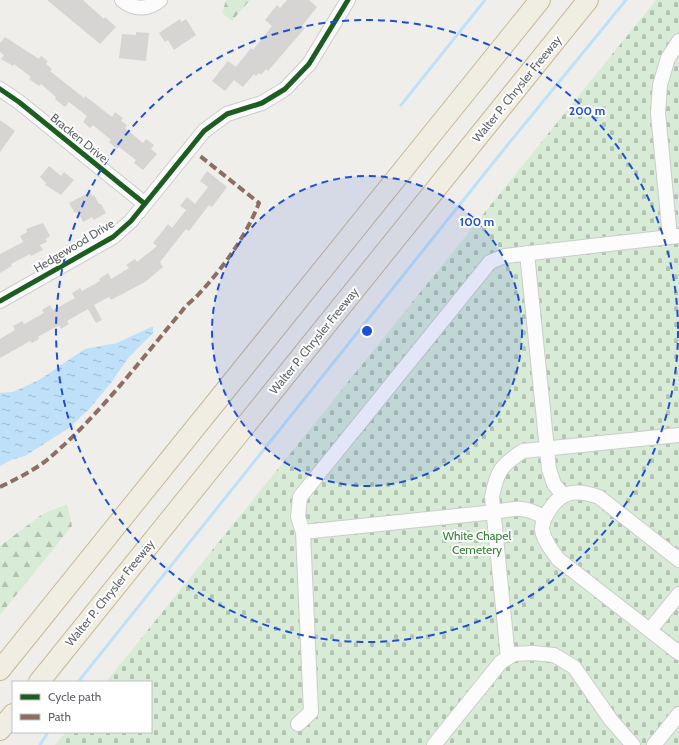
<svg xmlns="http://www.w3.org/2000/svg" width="679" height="745" font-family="Cabin,sans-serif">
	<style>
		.forest { fill: url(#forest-firs) }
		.cemetery { fill: url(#cemetery-stones) }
		.water { fill: url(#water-ripples) }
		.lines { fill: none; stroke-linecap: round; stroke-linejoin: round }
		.stream { stroke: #bfe0f9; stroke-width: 3 }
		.building { fill: #d6d5d3 }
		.minor-casing { stroke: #cbcccc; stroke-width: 16 }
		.highway-casing { stroke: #c8b996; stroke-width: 22 }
		.minor { stroke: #fdfcfc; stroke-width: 14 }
		.highway { stroke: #f0ede3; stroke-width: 20 }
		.quiet { stroke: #8d6e63; stroke-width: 4; stroke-dasharray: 8 4; stroke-linecap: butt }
		.cycleway-casing { stroke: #fff; stroke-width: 8 }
		.cycleway { stroke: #1b5e20; stroke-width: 5 }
		.ring { fill: none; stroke: #1d4ed8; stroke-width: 2; stroke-dasharray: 7 5 }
		.labels { text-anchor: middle; stroke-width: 4; stroke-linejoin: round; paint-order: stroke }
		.street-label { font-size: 12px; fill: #5f6368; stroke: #fff }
		.park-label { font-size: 12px; fill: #348238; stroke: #fff }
		.centre { fill: #1d4ed8; stroke: #fff; stroke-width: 2 }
		.ring-label { font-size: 12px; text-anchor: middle; font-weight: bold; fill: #1d4ed8; stroke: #fff; stroke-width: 4; stroke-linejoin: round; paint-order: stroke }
	</style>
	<defs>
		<pattern id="forest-firs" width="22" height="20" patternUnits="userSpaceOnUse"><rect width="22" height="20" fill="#d8ebd6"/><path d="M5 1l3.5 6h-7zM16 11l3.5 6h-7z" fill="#b2c2b1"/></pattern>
		<pattern id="cemetery-stones" width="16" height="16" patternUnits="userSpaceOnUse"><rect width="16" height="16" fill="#d8ebd6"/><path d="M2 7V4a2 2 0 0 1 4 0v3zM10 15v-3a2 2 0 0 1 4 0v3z" fill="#b2c2b1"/></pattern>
		<pattern id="water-ripples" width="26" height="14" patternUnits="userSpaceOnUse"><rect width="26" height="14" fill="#bfe0f9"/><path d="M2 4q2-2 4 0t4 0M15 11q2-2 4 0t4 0" fill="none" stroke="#9eb9cd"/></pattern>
	</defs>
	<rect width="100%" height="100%" fill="#efeeea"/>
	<!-- forest -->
	<path class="forest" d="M226 0H250L232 21 222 13Z
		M67 504 72 526 0 615V546L41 515Z"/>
	<!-- cemetery -->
	<path class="cemetery" d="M656 0H679V745H55L66 732H151V682H106Z"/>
	<!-- water -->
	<path class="water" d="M151 327H153V333L128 358 111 383 89 409 69 428 25 456 11 460 0 466V393L13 392 39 380 85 349 117 343Z"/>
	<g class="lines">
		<!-- stream -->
		<path class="stream" d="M401 105 485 0
			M78 682 501 153 626 0
			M40 745 48 732"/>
	</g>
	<!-- building -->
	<path class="building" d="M47 0H83L104 19 105 17 116 27 100 44Z
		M287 0H309L317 7 302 26 305 28 268 71 266 69 261 75 259 73 256 76 254 74 243 87 234 80 225 91 212 81 228 61 236 67 251 48 253 50 272 26 265 20 277 5 280 8Z
		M180 19 181 22 186 19 196 35 174 50 168 40 165 42 159 33Z
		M136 32 149 33 146 61 119 58 122 34 136 35Z
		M5 37 39 59 41 56 48 61 46 64 52 69 50 71 84 98 85 96 112 117 115 112 123 118 121 121 127 125 125 128 143 143 146 139 154 145 151 149 157 154 143 170 134 163 136 160 119 147 117 149 109 142 111 140 93 125 90 128 83 122 87 116 69 102 65 107 55 99 56 97 41 84 39 86 29 79 31 77 14 64 13 66 1 59 4 55 0 52V43Z
		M0 120 15 131 0 152Z
		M49 166 61 176 64 172 74 180 61 195 45 185 46 183 40 177Z
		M207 171 227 187 212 207 209 205 189 231 186 229 160 262 163 267 145 282 111 300 109 297 94 305 102 320 96 323 88 309 67 321 69 324 61 329 59 325 38 337 39 339 32 343 30 341 0 358V339L15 330 13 326 22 321 24 324 44 313 42 310 50 305 53 310 75 298 72 293 80 288 82 291 100 281 99 279 108 273 111 279 129 268 126 265 135 259 137 262 157 246 153 243 168 224 172 228 186 210 180 206 187 197 195 204 208 187 200 181Z
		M90 192 92 196 94 195 99 204H101L106 213 94 220 92 217 83 222 78 212 75 213 69 203Z
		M43 223 50 236 46 239 47 242 40 245 43 250 31 256 30 254 11 264 12 266 0 273V254L23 242 20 236 27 232 26 229Z"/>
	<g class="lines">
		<defs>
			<path id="minor" d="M122 0C134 10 148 10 160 0
				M0 89 19 102 145 204
				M670 237 658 113 660 85 668 58 679 41
				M527 253 549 469 554 484 563 495
				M0 301 113 237 131 221 204 131 227 114 262 103 285 89 309 64 348 0
				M544 517C524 506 517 508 495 512L303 532 298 517 300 497 490 262 505 256 679 236
				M679 560 599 497C579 490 563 489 550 509 546 515 542 521 542 529 543 540 552 550 558 559L679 653
				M650 630 679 594
				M508 658 492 497C497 471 501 465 523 451L679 435
				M298 724 311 712 303 532
				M434 745 501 662 514 654 532 653 554 655 574 667 611 720 633 745
				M654 745 679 714"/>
			<path id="highway" d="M0 670 540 0
				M39 682 588 0
				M0 730 13 714"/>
		</defs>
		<!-- minor casing -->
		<use href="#minor" class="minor-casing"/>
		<!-- highway casing -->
		<use href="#highway" class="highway-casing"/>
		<!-- minor -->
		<use href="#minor" class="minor"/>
		<!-- highway -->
		<use href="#highway" class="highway"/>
		<!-- quiet -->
		<path class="quiet" d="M0 487C16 479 33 471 47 460 98 417 139 362 182 311 186 305 192 301 197 296 223 268 245 238 259 203L200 156"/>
		<defs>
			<path id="cycleway" d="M0 89 19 102 145 204
				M0 301 113 237 131 221 204 131 227 114 262 103 285 89 309 64 348 0"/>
		</defs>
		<!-- cycleway casing -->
		<use href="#cycleway" class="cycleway-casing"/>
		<!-- cycleway -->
		<use href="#cycleway" class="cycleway"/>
	</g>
	<!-- distance rings -->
	<circle cx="367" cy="331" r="155" fill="#1d4ed8" fill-opacity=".12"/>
	<g class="ring">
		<circle cx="367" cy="331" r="155"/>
		<circle cx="367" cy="331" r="311"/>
	</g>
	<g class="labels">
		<!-- street labels -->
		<g class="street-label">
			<text transform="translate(517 89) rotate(-51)" y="4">Walter P. Chrysler Freeway</text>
			<text transform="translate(79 138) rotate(39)" y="4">Bracken Drive</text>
			<text transform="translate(74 246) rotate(-31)" y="4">Hedgewood Drive</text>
			<text transform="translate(314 341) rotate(-51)" y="4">Walter P. Chrysler Freeway</text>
			<text transform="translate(110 593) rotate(-51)" y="4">Walter P. Chrysler Freeway</text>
		</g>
		<!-- park labels -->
		<g class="park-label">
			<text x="477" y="540">White Chapel<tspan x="477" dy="14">Cemetery</tspan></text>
		</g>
	</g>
	<circle cx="367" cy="331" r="6" class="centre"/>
	<g class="ring-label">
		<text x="587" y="115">200 m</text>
		<text x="477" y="226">100 m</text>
	</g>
	<!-- legend -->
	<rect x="12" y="681" width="140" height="52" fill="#ffffff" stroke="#bfc1c3"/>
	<rect x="20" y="694" width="20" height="6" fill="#1b5e20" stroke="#bfc1c3"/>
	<text x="48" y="701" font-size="12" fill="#5f6368">Cycle path</text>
	<rect x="20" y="714" width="20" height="6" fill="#8d6e63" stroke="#bfc1c3"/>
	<text x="48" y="721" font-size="12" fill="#5f6368">Path</text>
</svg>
